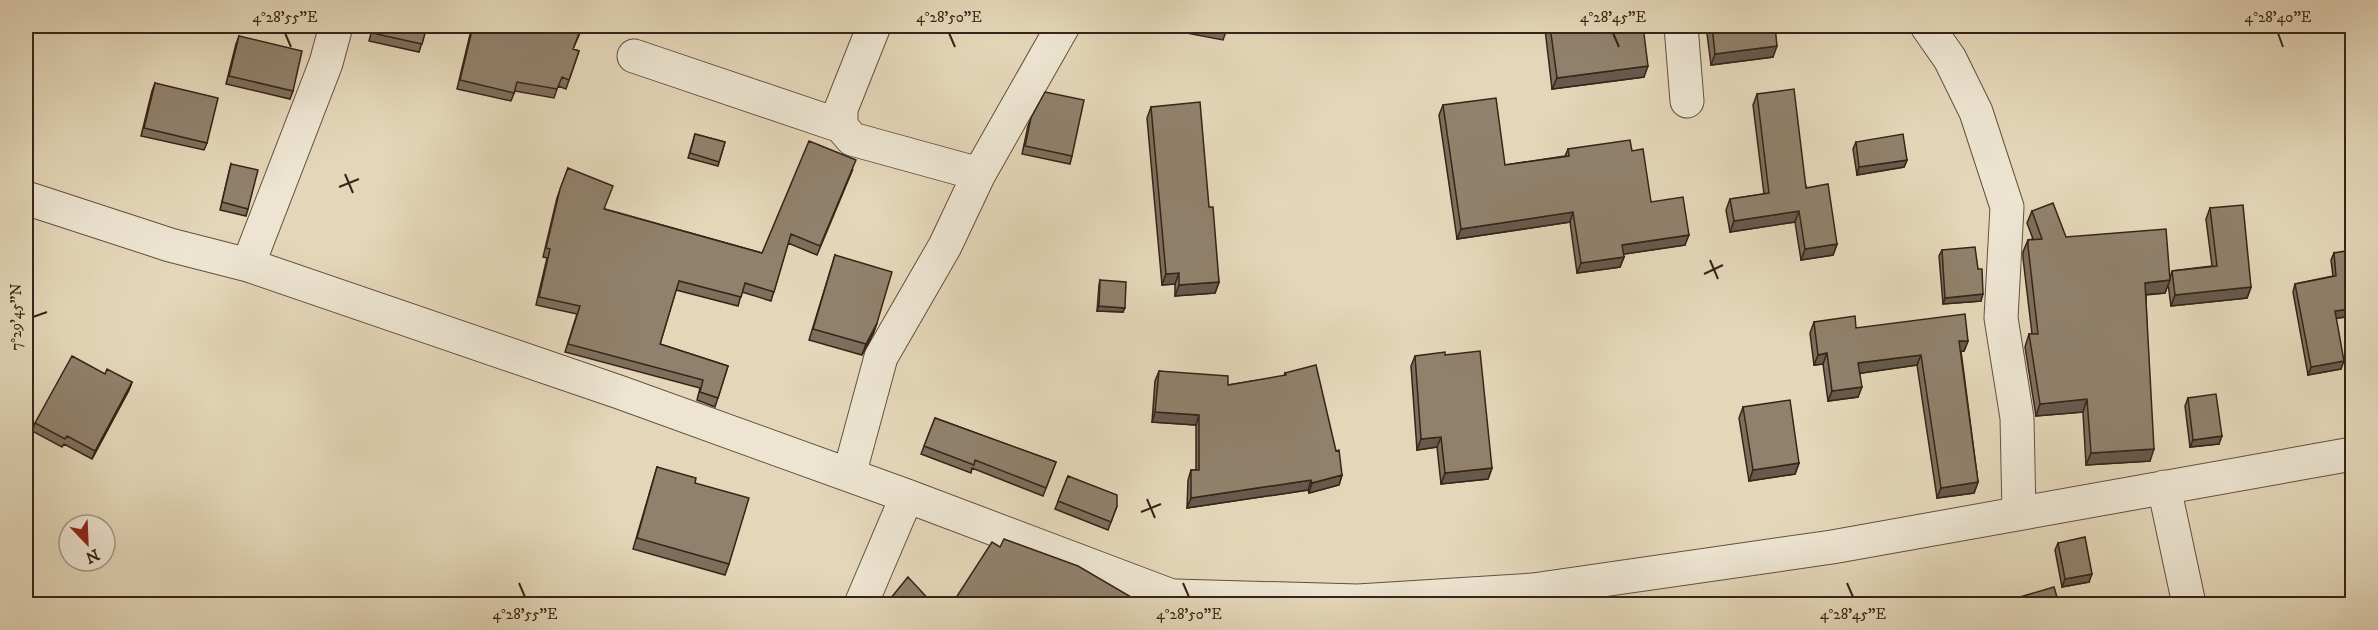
<svg xmlns="http://www.w3.org/2000/svg" width="2378" height="630" font-family="'IM FELL DW Pica',serif">
	<style>
		.lines { fill: none; stroke-linecap: round; stroke-linejoin: round }
		.minor-casing { stroke: #635040; stroke-width: 35 }
		.minor { stroke: #ede5d2; stroke-width: 33 }
		.wall { fill: #7d6f5d; stroke: #382318; stroke-width: 1.5 }
		.shaded-wall { fill: #665a4c; stroke: #382318; stroke-width: 1.5 }
		.building { fill: #91816c; stroke: #382318; stroke-width: 1.5 }
		.ticks { fill: none; stroke: #382318; stroke-width: 2 }
		.neatline { fill: none; stroke: #382318; stroke-width: 2 }
		.ticks-label { font-size: 15px; text-anchor: middle; fill: #382318 }
	</style>
	<rect width="100%" height="100%" fill="#e4d7b9"/>
	<filter id="stains"><feTurbulence type="fractalNoise" baseFrequency=".00333" numOctaves="4"/><feColorMatrix values="0 0 0 0 .2 0 0 0 0 .09 0 0 0 0 .02 0 0 0 .5 -.17"/></filter>
	<radialGradient id="worn" r=".72"><stop offset=".6" stop-color="#630" stop-opacity="0"/><stop offset="1" stop-color="#630" stop-opacity=".3"/></radialGradient>
	<g class="lines">
		<defs>
			<path id="minor" d="M1681 26 1687 101
				M1927 26 1950 59 1976 112 2007 207 2001 318 2017 418 2019 513
				M634 56 841 126 852 139 979 174
				M841 126V109L874 26
				M26 198 170 245 248 265 619 392 907 496 1193 604
				M248 265 326 63 336 26
				M849 475 881 357 945 246 979 174 1063 26
				M2164 487 2189 604
				M1175 596 1358 601 1533 590 1832 547 2352 454
				M861 604 907 496"/>
		</defs>
		<!-- minor casing -->
		<use href="#minor" class="minor-casing"/>
		<!-- minor -->
		<use href="#minor" class="minor"/>
	</g>
	<!-- wall -->
	<path class="wall" d="M373 26H427L419 52 369 41Z
		M472 26H583L573 49 579 51 566 89 558 86 554 98 515 91 511 101 457 89Z
		M643 26H667L665 29Z
		M1150 26H1228L1223 40Z
		M1546 26H1643L1644 77 1552 89 1545 29Z
		M1706 26H1775L1773 57 1711 65Z
		M239 36 293 91 290 99 226 84 236 44Z
		M155 83 207 143 204 150 141 136 152 91Z
		M1757 94 1837 244 1833 255 1801 260 1795 222 1730 232 1726 210 1730 199 1764 194 1753 105Z
		M1443 105 1505 165 1565 156 1568 149 1632 151 1651 202 1685 245 1623 254 1624 257 1620 267 1577 273 1570 222 1457 239 1439 115Z
		M1151 107 1209 207 1219 282 1215 293 1175 296V284L1162 285 1147 118Z
		M1031 118 1072 156 1070 164 1022 154 1028 126Z
		M695 134 725 142 718 166 688 158Z
		M1856 142 1907 160 1904 167 1857 175 1853 149Z
		M231 164 248 209 246 216 220 210 229 172Z
		M568 168 605 209 762 253 853 169 817 255 788 243 771 301 742 292 738 306 676 290 660 344 728 366 715 407 697 400 700 388 565 352 577 314 536 305 547 258 543 257 557 198Z
		M2210 208 2251 287 2247 298 2171 306 2168 284 2165 293 2146 295 2150 461 2086 465 2083 412 2036 416 2025 347 2029 334H2032L2023 258V252L2028 240 2033 239 2027 223 2032 211 2066 237 2170 278 2172 271 2212 266 2206 219Z
		M1942 250 1978 269 1981 301 1943 304 1939 256Z
		M2334 253 2352 316 2336 318 2341 369 2308 375 2293 292 2295 284 2333 276 2331 260Z
		M835 255 877 323 873 334 862 355 809 340Z
		M1100 280 1123 312 1097 311 1099 285Z
		M1814 322 1856 328 1968 341 1964 351H1961L1978 482 1974 493 1937 498 1917 365 1860 373 1858 397 1828 401 1823 364 1814 365 1810 333Z
		M1445 355 1492 468 1488 479 1441 484 1437 447 1417 450 1411 366 1415 356Z
		M1159 371 1228 385 1284 376 1285 373 1342 475 1339 485 1309 493 1308 490 1187 508 1188 480 1191 470H1196V425L1152 422 1155 381Z
		M105 374 132 382 129 390 92 459 64 444 62 447 32 431 35 423Z
		M2188 398 2219 444 2190 447 2185 406Z
		M1743 407 1799 463 1795 474 1749 481 1739 418Z
		M935 418 1056 462 1043 496 972 468 971 473 921 454Z
		M657 467 695 483 729 564 725 575 633 549Z
		M1068 476 1117 506 1108 530 1055 509Z
		M2058 543 2089 582 2062 587 2055 550Z
		M2020 597 2059 604H2017Z"/>
	<!-- shaded-wall -->
	<path class="shaded-wall" d="M1777 46 1773 57 1711 65 1715 54Z
		M1648 66 1644 77 1552 89 1557 78Z
		M1907 160 1904 167 1857 175 1859 167Z
		M1799 211 1795 222 1730 232 1734 221Z
		M1573 212 1570 222 1457 239 1461 229Z
		M1689 235 1685 245 1618 255 1622 245Z
		M1837 244 1833 255 1801 260 1805 249Z
		M1624 257 1620 267 1577 273 1581 263Z
		M1179 273 1175 284 1162 285 1166 274Z
		M2170 280 2165 293 2141 295 2145 283Z
		M1219 282 1215 293 1175 296 1179 285Z
		M2251 287 2247 298 2171 306 2175 295Z
		M1983 294 1981 301 1943 304 1945 298Z
		M1099 306 1125 308 1123 312 1097 311Z
		M2352 309V316L2332 319 2335 311Z
		M877 323 873 334 862 355 866 344Z
		M1959 341H1968L1964 351 1956 352Z
		M1827 353 1823 364 1814 365 1818 355Z
		M1921 355 1917 365 1855 374 1858 363Z
		M2344 361 2341 369 2308 375 2311 367Z
		M132 382 129 390 92 459 95 451Z
		M1862 387 1858 397 1828 401 1832 391Z
		M2087 399 2083 412 2036 416 2040 404Z
		M1155 412 1199 415 1196 425 1152 422Z
		M2222 436 2219 444 2190 447 2193 440Z
		M1441 437 1437 447 1417 450 1421 439Z
		M2154 449 2150 461 2086 465 2091 453Z
		M1799 463 1795 474 1749 481 1753 470Z
		M1492 468 1488 479 1441 484 1445 473Z
		M1342 475 1339 485 1309 493 1312 483Z
		M1311 480 1308 490 1187 508 1191 498Z
		M1978 482 1974 493 1937 498 1941 488Z
		M2092 574 2089 582 2062 587 2065 579Z"/>
	<!-- building -->
	<path class="building" d="M373 26H427L422 44 372 33Z
		M473 26H582L573 49 579 51 569 80 562 77 557 89 517 82 514 93 460 80Z
		M1209 26H1228L1227 29Z
		M1550 26H1643L1648 66 1557 78Z
		M1712 26H1775L1777 46 1715 54Z
		M239 36 302 51 293 91 229 76Z
		M155 83 218 98 207 143 144 128Z
		M1794 89 1806 188 1828 184 1837 244 1805 249 1799 211 1734 221 1730 199 1769 193 1757 94Z
		M1045 92 1084 100 1072 156 1025 146 1031 118Z
		M1496 98 1505 165 1569 156 1568 149 1630 140 1632 151 1643 149 1651 202 1683 197 1689 235 1622 245 1624 257 1581 263 1573 212 1461 229 1443 105Z
		M1200 102 1209 207H1213L1219 282 1179 285V273L1166 274 1151 107Z
		M695 134 725 142 719 162 690 153Z
		M1903 134 1907 160 1859 167 1856 142Z
		M809 141 856 160 820 246 791 234 774 292 745 283 741 297 679 281 660 344 728 366 718 398 700 392 703 380 568 344 580 306 539 297 550 249 546 248 560 189 568 168 613 186 604 209 762 253Z
		M231 164 258 170 248 209 222 202Z
		M2053 203 2066 237 2166 229 2170 280 2145 283 2154 449 2091 453 2087 399 2040 404 2029 334H2038L2028 246V240L2042 239 2032 211Z
		M2243 205 2251 287 2175 295 2172 271 2217 266 2210 208Z
		M1975 247 1978 269H1982L1983 294 1945 298 1942 250Z
		M2352 250V309L2335 311 2344 361 2311 367 2295 284 2336 276 2334 253Z
		M835 255 892 272 877 323 866 344 813 329Z
		M1100 280 1126 282 1125 308 1099 306Z
		M1965 314 1968 341H1959L1978 482 1941 488 1921 355 1858 363 1862 387 1832 391 1827 353 1818 355 1814 322 1855 316 1856 328Z
		M1480 351 1492 468 1445 473 1441 437 1421 439 1415 356 1445 352V355Z
		M72 356 105 374 107 369 132 382 95 451 67 436 65 439 35 423Z
		M1316 365 1336 451 1339 450 1342 475 1312 483 1311 480 1191 498V470H1199V415L1155 412 1159 371 1228 376V385L1286 375 1285 373Z
		M2216 394 2222 436 2193 440 2188 398Z
		M1790 400 1799 463 1753 470 1743 407Z
		M935 418 1056 462 1046 488 975 460 974 465 924 446Z
		M657 467 696 478 695 483 749 498 729 564 637 538Z
		M1068 476 1117 495V506L1111 522 1058 501Z
		M2085 537 2092 574 2065 579 2058 543Z
		M1004 539 1078 566 1143 604H952L992 542 1000 547Z
		M908 577 933 604H886Z
		M2054 587 2059 604H2022L2020 597Z"/>
	<!-- ticks -->
	<path class="ticks" d="M285 33 291 47M949 33 955 47M1613 33 1619 47M2278 33 2283 47M345 174 353 193M339 187 359 179M1710 260 1718 279M1704 274 1723 265M33 317 47 312M1147 499 1155 518M1141 512 1161 504M519 583 525 597M1183 583 1189 597M1847 583 1853 597"/>
	<!-- margin -->
	<rect width="2378" height="630" fill="none" stroke="#e4d7b9" stroke-width="66"/>
	<!-- north arrow -->
	<g transform="translate(87 543) rotate(157)"><circle r="28" fill="#ede5d2" stroke="#a59788" stroke-width="1.5"/>
	<path d="M0-4.5L10 22L0 15L-10 22Z" fill="#8f2418"/>
	<text y="-9" font-size="16" font-weight="bold" text-anchor="middle" fill="#382318">N</text>
	</g>
	<rect x="33" y="33" width="2312" height="564" class="neatline"/>
	<g class="ticks-label">
		<text x="285" y="22">4°28'55"E</text>
		<text x="949" y="22">4°28'50"E</text>
		<text x="1613" y="22">4°28'45"E</text>
		<text x="2278" y="22">4°28'40"E</text>
		<text transform="translate(16 317) rotate(-90)" y="5">7°29'45"N</text>
		<text x="525" y="619">4°28'55"E</text>
		<text x="1189" y="619">4°28'50"E</text>
		<text x="1853" y="619">4°28'45"E</text>
	</g>
	<rect width="100%" height="100%" filter="url(#stains)"/>
	<rect width="100%" height="100%" fill="url(#worn)"/>
</svg>
